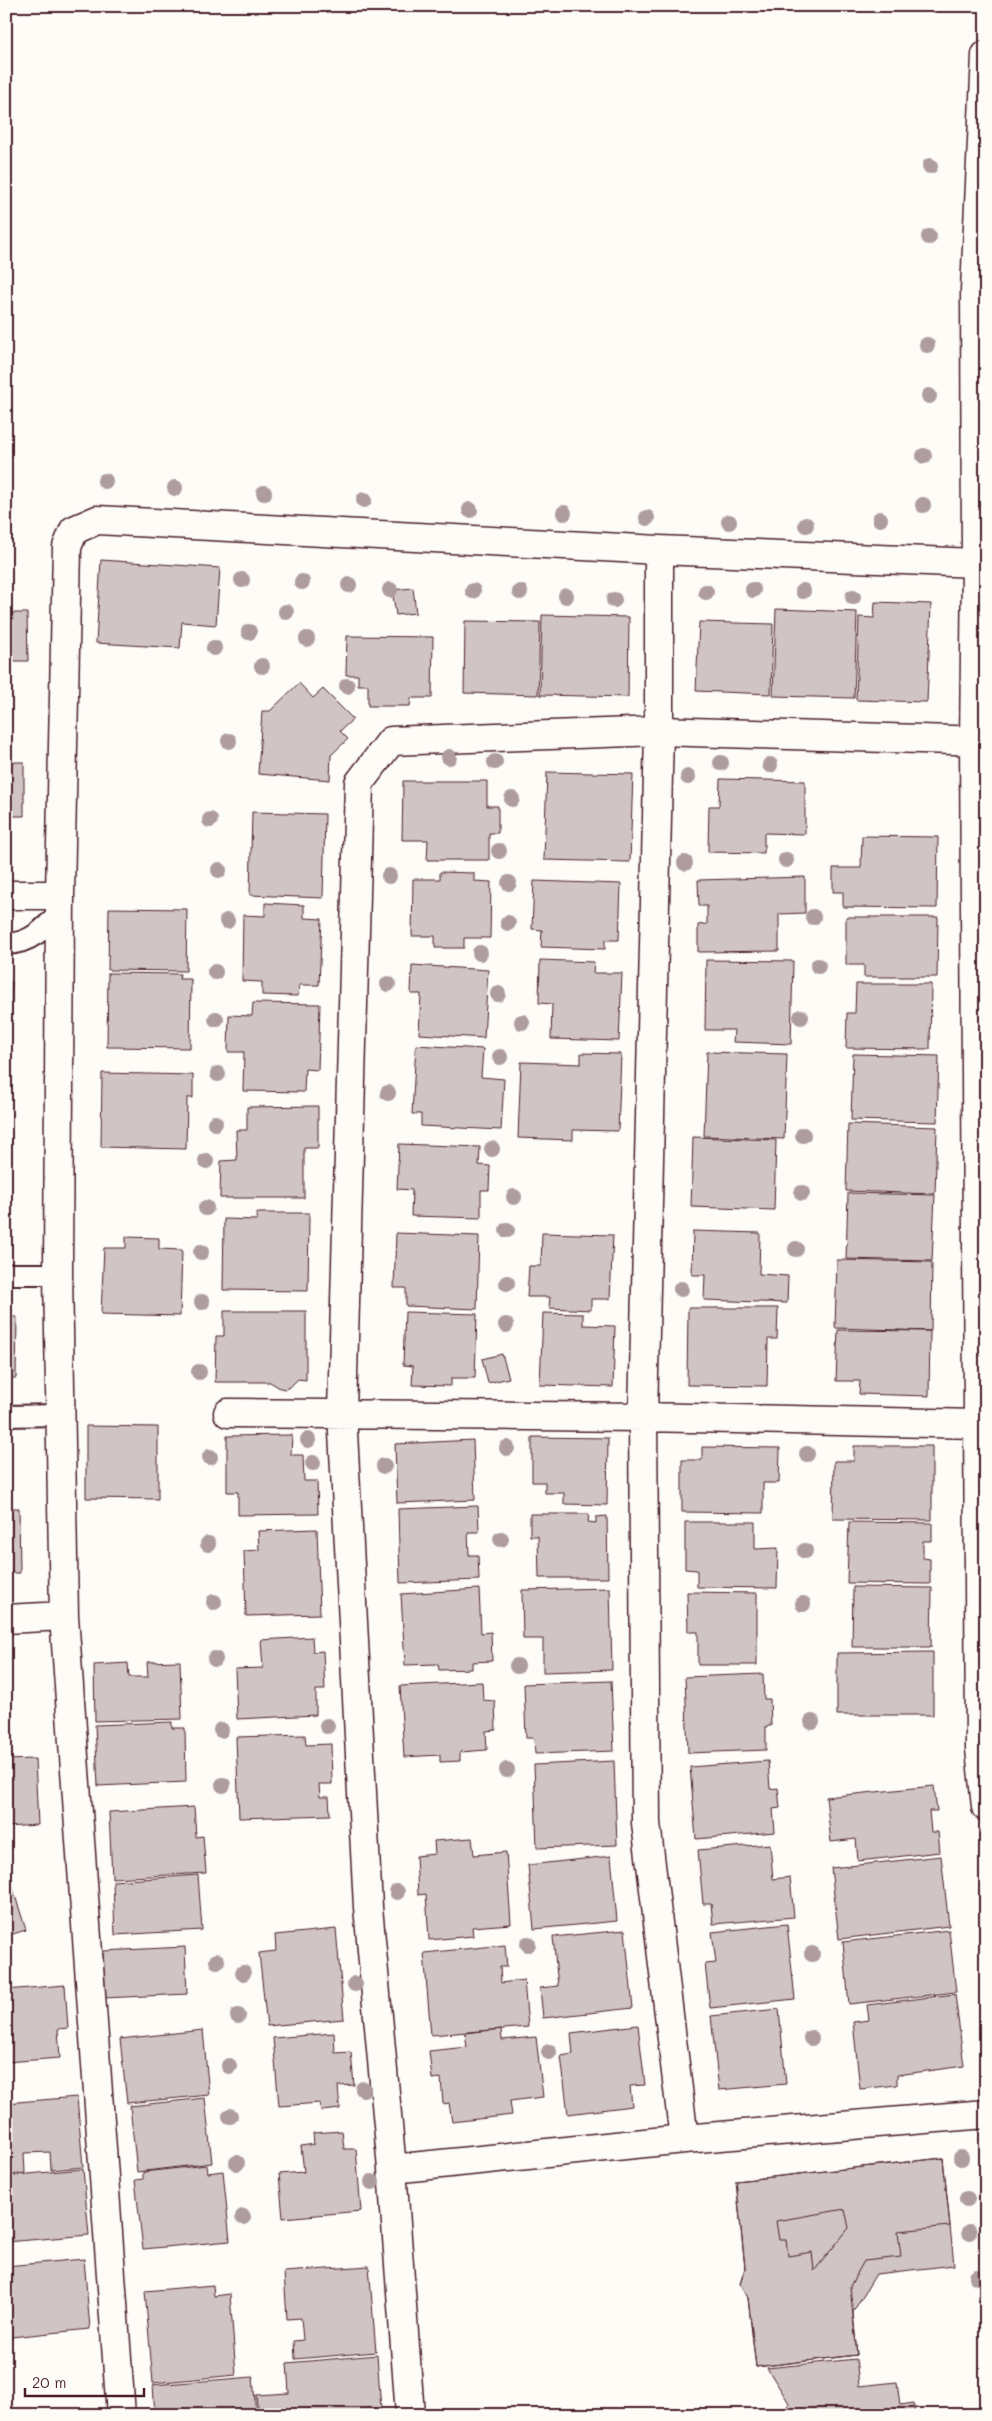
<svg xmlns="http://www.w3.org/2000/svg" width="992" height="2421" font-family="Mali,sans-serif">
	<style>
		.building { fill: #d0c5c4; stroke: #4a1f2b }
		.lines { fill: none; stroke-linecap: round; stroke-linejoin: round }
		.lane-casing { stroke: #4a1f2b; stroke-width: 24 }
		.street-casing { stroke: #4a1f2b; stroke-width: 31 }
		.secondary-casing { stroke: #4a1f2b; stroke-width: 31 }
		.lane { stroke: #fdfcf7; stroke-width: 20 }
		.street { stroke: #fdfcf7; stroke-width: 28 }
		.secondary { stroke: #fdfcf7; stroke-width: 28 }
		.tree { fill: #af9c9f }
	</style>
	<rect width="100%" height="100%" fill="#fdfcf7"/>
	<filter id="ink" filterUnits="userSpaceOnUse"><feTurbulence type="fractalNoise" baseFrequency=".02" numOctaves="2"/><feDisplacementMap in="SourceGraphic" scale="10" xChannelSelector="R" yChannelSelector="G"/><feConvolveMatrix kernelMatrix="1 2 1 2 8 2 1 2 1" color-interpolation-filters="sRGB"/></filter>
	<g filter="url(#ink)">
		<!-- building -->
		<path class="building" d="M101 560 220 568 216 625 182 622 180 648 96 643Z
			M413 588 416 613 396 615 392 590Z
			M875 602 931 604 927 702 856 700 859 617 874 618Z
			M776 609 857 612 854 698 773 696Z
			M6 613H27L28 661H6Z
			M542 615 629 617 628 697 540 695Z
			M465 621 540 622 538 695 464 693Z
			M699 622 773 624 771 694 696 691Z
			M347 636 433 637 432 698H411L410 706H368V685H358V675H346Z
			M299 683 313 698 323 689 353 719 340 731 348 739 331 755 330 780 258 774 262 711H270Z
			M6 762H24V816H6Z
			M547 772 633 774 630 862 544 860Z
			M720 779 805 781V834L764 833V853L708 852 709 806H719Z
			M403 781H487V806H498V833H489V860H427L428 840H402Z
			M252 812 325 814 323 898 250 895Z
			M862 836 938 837 937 908 843 907V892H833V868H861Z
			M440 872 474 873V881L491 882 490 938H464V948H435V936H412L413 879H440Z
			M805 877V913L779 914V951L698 952V925L707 924V906H699L698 880Z
			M534 881 621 884 619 940H605V949L541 947 542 930 532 929Z
			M265 903 304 905V918L322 919 319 985H299L298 996 262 995V982L242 981 243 915 265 916Z
			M109 908 187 909 186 971 108 970Z
			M846 917H938L937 977H864V965H846Z
			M540 960 594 962 593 973H622L619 1041 551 1039 552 1004 539 1003Z
			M706 960 793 961 791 1044 733 1042 734 1030H705Z
			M412 965 488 970 484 1038 419 1034 421 994H411Z
			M108 973 180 974 179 979H191L190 1048 107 1047Z
			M6 982H12L10 1010H6Z
			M856 984H931L930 1049 846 1048 847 1013H855Z
			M253 1003 320 1004 318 1070 305 1069 304 1092 243 1091 244 1052H228L229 1015 252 1016Z
			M416 1045 483 1049 481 1077 504 1079 501 1130 421 1126V1114H412Z
			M707 1052 787 1054 784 1139 704 1136Z
			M581 1053 621 1054 618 1131 573 1130V1140L518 1138 521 1062 581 1064Z
			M853 1054 939 1056 937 1122 851 1120Z
			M102 1073 193 1075V1098H187L186 1149 101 1147Z
			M318 1106V1148H304V1198H220L221 1161 237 1160 236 1130H247V1107Z
			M848 1124 937 1127 935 1194 846 1191Z
			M693 1137 776 1140 774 1210 691 1207Z
			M399 1144 480 1147 479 1165 490 1166 489 1190H481V1218L411 1216 412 1190 397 1189Z
			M848 1193 935 1195 932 1261 846 1259Z
			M257 1213H309L308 1291 223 1290 224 1219 257 1220Z
			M693 1231 760 1233 759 1274 788 1276 787 1303 704 1300 705 1275H692Z
			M396 1233 479 1236 477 1309 406 1306V1288H394Z
			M542 1233 613 1235 610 1299H591V1310L549 1308 550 1297H527L529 1266H541Z
			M126 1237 159 1238V1249L182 1250 180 1316 101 1314 104 1248H126Z
			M837 1260 932 1262 931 1331 835 1328Z
			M688 1308H778L777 1339H768L767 1386 687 1385Z
			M224 1311H306V1380L298 1379 290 1387 285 1389 280 1388 270 1382H215L216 1336H224Z
			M405 1312 477 1314 475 1378H451V1386L412 1385 413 1366 403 1365Z
			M543 1313 583 1314V1325L615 1326 613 1387 540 1385Z
			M6 1317H17L16 1378H6Z
			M838 1330 930 1331 929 1396 859 1394 860 1381H836Z
			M502 1354 509 1378 488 1383 482 1359Z
			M86 1426 158 1427V1499L86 1498Z
			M292 1435 291 1455H303L304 1481H317L318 1514 238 1515V1492H227V1436Z
			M532 1437 608 1438 607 1505 564 1504V1493H545V1482H532Z
			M473 1440 475 1500 397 1503 395 1444Z
			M854 1446H932V1520L833 1519 834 1461H854Z
			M702 1447 780 1448 779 1483H763V1513L682 1512V1460H702Z
			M478 1506 479 1532H468L469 1555H478L479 1580 400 1583 398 1509Z
			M6 1508H19L20 1573H6Z
			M530 1514H589L588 1522 596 1523V1517L607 1516 608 1578H539L538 1536H530Z
			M685 1522H755V1549L778 1548 777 1588 697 1587V1570L685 1569Z
			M849 1522 932 1523V1541H923V1558L930 1559V1584L847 1583Z
			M317 1529 320 1614 246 1616 244 1551 259 1550 258 1531Z
			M853 1587 932 1588 931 1647H852Z
			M610 1588 612 1670 543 1672V1639H523L522 1590Z
			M479 1589 481 1633 491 1632 492 1661 472 1662V1669L439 1670 438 1664 405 1665 401 1594Z
			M687 1592 757 1593V1665H698V1632H688Z
			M312 1637 313 1652 323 1651 325 1690H316V1715L237 1719 235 1669 263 1668 261 1640Z
			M933 1652V1715H837V1653Z
			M180 1661 182 1719 95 1721 94 1665 128 1663 129 1677H148L147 1662Z
			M763 1674 764 1699H770L771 1726H766V1750L688 1753 685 1677Z
			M611 1681 614 1751 535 1754 534 1738H526L524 1684Z
			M482 1682 483 1700 495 1701 496 1730 486 1731 487 1750 460 1752V1761L440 1762V1755L404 1757 400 1686Z
			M172 1722V1728H185L186 1782 98 1786 95 1725Z
			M305 1735 306 1745 331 1744 332 1784H319L320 1797H329L330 1815 239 1818 236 1737Z
			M35 1759 38 1825 6 1827V1760Z
			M614 1761 617 1845 537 1848 534 1765Z
			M768 1761 770 1789 778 1788 780 1808 773 1809 775 1832 696 1839 690 1767Z
			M934 1786 937 1811H929L931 1832H938L940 1852 858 1861 856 1839 831 1842 826 1797Z
			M194 1807 196 1837 203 1836 206 1873 112 1878 109 1812Z
			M472 1838 474 1855 506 1852 511 1924 472 1927 473 1936 429 1940 426 1894 418 1895 416 1856 435 1854 434 1841Z
			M770 1844 773 1879 790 1877 794 1917 713 1924 711 1904H703L698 1850Z
			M611 1856 617 1921 534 1929 528 1865Z
			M941 1856 949 1926 839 1939 831 1868Z
			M198 1875 202 1930 115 1935 113 1881Z
			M12 1886 26 1930 6 1936V1887Z
			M787 1924 795 1999 710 2008 705 1964 716 1963 712 1932Z
			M336 1929 344 2019 267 2026 259 1953 276 1951 275 1935Z
			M625 1930 633 2008 543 2018 540 1988 558 1986 553 1937Z
			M949 1930 956 1992 849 2004 843 1942Z
			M505 1945 507 1967H500L501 1983 524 1980 528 2027 431 2035 424 1953Z
			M185 1947 187 1994 104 1998 103 1951Z
			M65 1985 68 2028 58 2029 60 2058 6 2062V1990Z
			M955 1994 964 2066 897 2075V2085L860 2089 853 2022 869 2020 867 2005Z
			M779 2009 786 2084 719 2090 711 2016Z
			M638 2025 645 2085 630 2086 632 2106 568 2114 561 2056 573 2054 571 2033Z
			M501 2029 502 2040 536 2037 543 2097 510 2101 512 2115 452 2122 449 2103 443 2104 441 2078 432 2079 429 2051 467 2047 465 2033Z
			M203 2030 209 2095 127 2103 120 2039Z
			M334 2033 335 2053 351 2052 354 2085 338 2086 340 2109 321 2111 320 2103 279 2106 273 2038Z
			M77 2097 83 2167 51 2170 50 2152 24 2153 25 2173 6 2175V2103Z
			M205 2098 212 2163 137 2172 130 2106Z
			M342 2131 344 2149H356L361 2211 283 2218 279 2174 304 2172 301 2146 314 2144 313 2133Z
			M943 2158 954 2265 876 2274 853 2312 857 2355 756 2367 748 2298 740 2284 745 2268 736 2181Z
			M943 2158 950 2226 898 2231 901 2257 864 2261 850 2286 857 2355 756 2367 748 2298 740 2284 745 2268 736 2181Z
			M207 2165 208 2173 223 2171 230 2241 143 2249 135 2180 143 2179V2172Z
			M83 2169 89 2235 6 2242V2176Z
			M845 2209 849 2228 814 2271 812 2252 788 2256 786 2240H779L776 2221Z
			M84 2259 90 2329 11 2337 6 2266Z
			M369 2266 376 2352 295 2359 294 2341 303 2340 301 2318 287 2319 284 2272Z
			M213 2285 214 2296 230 2294 236 2375 153 2383 145 2291Z
			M377 2355 381 2409H373L374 2415H258L256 2395 289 2393 287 2363Z
			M856 2359 859 2386 897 2382 900 2405 914 2403 915 2415H782L789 2403 767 2368Z
			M253 2377 256 2415H155L153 2385Z"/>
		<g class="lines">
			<defs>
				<path id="lane" d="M6 944C30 944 45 928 60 912
					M6 1274H58
					M6 1416 60 1415"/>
				<path id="street" d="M659 550V731L643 1417 646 1823 684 2139
					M6 895H60
					M228 1413 643 1417 978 1424
					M6 1619 64 1616
					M392 2169 684 2139 986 2114
					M121 2415 64 1616 58 1274 60 895 67 547 74 530 97 520 659 550 976 563
					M410 2415 392 2169 368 1907 342 1413 359 783 391 741 659 731 986 741"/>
				<path id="secondary" d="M986 55 975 290 976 563 974 741 980 1749 986 1807"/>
			</defs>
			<!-- lane casing -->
			<use href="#lane" class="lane-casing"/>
			<!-- street casing -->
			<use href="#street" class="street-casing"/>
			<!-- secondary casing -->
			<use href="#secondary" class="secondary-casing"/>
			<!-- lane -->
			<use href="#lane" class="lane"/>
			<!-- street -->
			<use href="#street" class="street"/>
			<!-- secondary -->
			<use href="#secondary" class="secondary"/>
		</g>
		<!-- trees -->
		<g class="tree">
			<circle cx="930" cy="166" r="8"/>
			<circle cx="929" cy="237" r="8"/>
			<circle cx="927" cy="345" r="8"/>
			<circle cx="929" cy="396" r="8"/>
			<circle cx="924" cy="456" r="8"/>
			<circle cx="105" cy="481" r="8"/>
			<circle cx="175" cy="488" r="8"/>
			<circle cx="264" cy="493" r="8"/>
			<circle cx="364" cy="500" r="8"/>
			<circle cx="923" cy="505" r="8"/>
			<circle cx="470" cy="510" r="8"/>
			<circle cx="564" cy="513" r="8"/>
			<circle cx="647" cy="518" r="8"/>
			<circle cx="880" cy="519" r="8"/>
			<circle cx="729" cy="522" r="8"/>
			<circle cx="806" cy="525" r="8"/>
			<circle cx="242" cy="580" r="8"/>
			<circle cx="302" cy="582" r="8"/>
			<circle cx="349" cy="585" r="8"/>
			<circle cx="390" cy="590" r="8"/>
			<circle cx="753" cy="590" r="8"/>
			<circle cx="473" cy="591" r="8"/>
			<circle cx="803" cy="591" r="8"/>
			<circle cx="520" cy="592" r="8"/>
			<circle cx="706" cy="592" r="8"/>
			<circle cx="566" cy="596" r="8"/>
			<circle cx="853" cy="597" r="8"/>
			<circle cx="614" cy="600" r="8"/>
			<circle cx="286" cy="612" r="8"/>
			<circle cx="249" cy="632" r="8"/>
			<circle cx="307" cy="639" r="8"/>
			<circle cx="214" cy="648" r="8"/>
			<circle cx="262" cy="666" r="8"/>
			<circle cx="347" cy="686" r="8"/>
			<circle cx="229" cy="741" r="8"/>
			<circle cx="449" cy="757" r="8"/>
			<circle cx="495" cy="762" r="8"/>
			<circle cx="721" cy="763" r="8"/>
			<circle cx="770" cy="765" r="8"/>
			<circle cx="688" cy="777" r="8"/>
			<circle cx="512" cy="799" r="8"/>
			<circle cx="210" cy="820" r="8"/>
			<circle cx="499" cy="851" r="8"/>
			<circle cx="786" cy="860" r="8"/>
			<circle cx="685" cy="863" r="8"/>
			<circle cx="219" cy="870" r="8"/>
			<circle cx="389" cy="876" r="8"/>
			<circle cx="509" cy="883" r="8"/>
			<circle cx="813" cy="917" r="8"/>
			<circle cx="227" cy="921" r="8"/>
			<circle cx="508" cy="923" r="8"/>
			<circle cx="480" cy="953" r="8"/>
			<circle cx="818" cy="966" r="8"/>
			<circle cx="215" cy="972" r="8"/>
			<circle cx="388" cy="984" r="8"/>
			<circle cx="498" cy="994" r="8"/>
			<circle cx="801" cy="1017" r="8"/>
			<circle cx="216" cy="1019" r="8"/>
			<circle cx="522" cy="1022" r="8"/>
			<circle cx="500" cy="1057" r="8"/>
			<circle cx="218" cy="1074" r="8"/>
			<circle cx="388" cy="1093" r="8"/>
			<circle cx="215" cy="1123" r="8"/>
			<circle cx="803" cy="1135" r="8"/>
			<circle cx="492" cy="1149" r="8"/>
			<circle cx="206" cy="1161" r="8"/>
			<circle cx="802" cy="1193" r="8"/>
			<circle cx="514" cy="1197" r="8"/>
			<circle cx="206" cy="1208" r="8"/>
			<circle cx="507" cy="1230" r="8"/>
			<circle cx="796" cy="1249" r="8"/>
			<circle cx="201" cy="1252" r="8"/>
			<circle cx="507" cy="1283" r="8"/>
			<circle cx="681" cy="1289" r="8"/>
			<circle cx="202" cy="1302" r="8"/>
			<circle cx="506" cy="1325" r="8"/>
			<circle cx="199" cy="1372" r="8"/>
			<circle cx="308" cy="1440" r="8"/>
			<circle cx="507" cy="1448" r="8"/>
			<circle cx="807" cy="1454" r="8"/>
			<circle cx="210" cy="1457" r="8"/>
			<circle cx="313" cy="1463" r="8"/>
			<circle cx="384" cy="1466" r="8"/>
			<circle cx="501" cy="1539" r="8"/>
			<circle cx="208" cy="1544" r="8"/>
			<circle cx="805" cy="1551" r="8"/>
			<circle cx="214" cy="1602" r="8"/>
			<circle cx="803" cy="1604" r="8"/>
			<circle cx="215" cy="1659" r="8"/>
			<circle cx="517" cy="1666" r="8"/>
			<circle cx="812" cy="1722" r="8"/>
			<circle cx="327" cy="1726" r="8"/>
			<circle cx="221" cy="1730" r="8"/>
			<circle cx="507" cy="1770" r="8"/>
			<circle cx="223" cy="1785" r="8"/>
			<circle cx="397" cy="1892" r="8"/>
			<circle cx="528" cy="1944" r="8"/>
			<circle cx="812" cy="1954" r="8"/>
			<circle cx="217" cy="1961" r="8"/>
			<circle cx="243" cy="1973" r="8"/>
			<circle cx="355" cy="1984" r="8"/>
			<circle cx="238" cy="2016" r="8"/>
			<circle cx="811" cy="2038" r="8"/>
			<circle cx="549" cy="2052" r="8"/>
			<circle cx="229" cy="2066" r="8"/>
			<circle cx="363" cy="2089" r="8"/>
			<circle cx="230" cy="2116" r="8"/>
			<circle cx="961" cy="2158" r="8"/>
			<circle cx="237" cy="2163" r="8"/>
			<circle cx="372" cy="2182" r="8"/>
			<circle cx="967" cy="2199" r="8"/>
			<circle cx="243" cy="2217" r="8"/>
			<circle cx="969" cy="2232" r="8"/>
			<circle cx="977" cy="2277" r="8"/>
		</g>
	</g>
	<!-- margin -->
	<rect width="992" height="2421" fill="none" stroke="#fdfcf7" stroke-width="25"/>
	<rect x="12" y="12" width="967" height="2396" fill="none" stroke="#4a1f2b" stroke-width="2" filter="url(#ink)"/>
	<!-- scale -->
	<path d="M25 2388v8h119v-8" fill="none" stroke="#4a1f2b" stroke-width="2.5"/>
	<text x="32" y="2388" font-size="15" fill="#4a1f2b" stroke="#fdfcf7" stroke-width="4" paint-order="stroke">20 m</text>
</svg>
